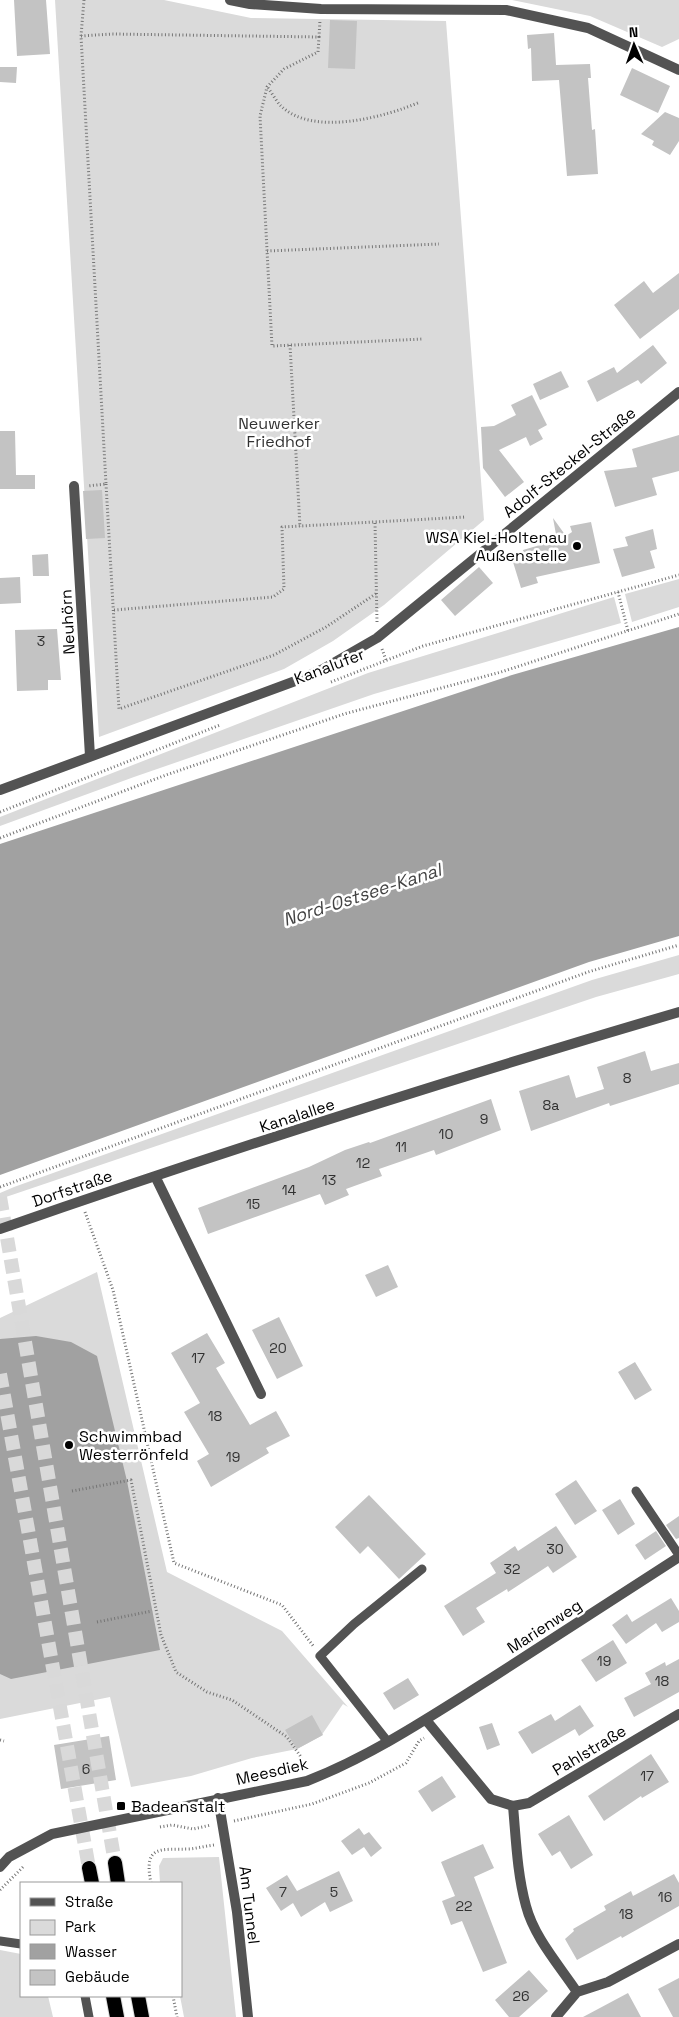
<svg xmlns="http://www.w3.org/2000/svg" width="679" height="2017" font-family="'Space Grotesk',sans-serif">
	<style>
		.green { fill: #dadada }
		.water { fill: #a1a1a1 }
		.building { fill: #c3c3c3 }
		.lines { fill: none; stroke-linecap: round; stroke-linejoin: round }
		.trunk-tunnel { stroke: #d9d9d9; stroke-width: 14; stroke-dasharray: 14 7; stroke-linecap: butt }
		.trunk-casing { stroke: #dbdbdb; stroke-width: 16 }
		.path { stroke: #757575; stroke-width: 3; stroke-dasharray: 1 2.5; stroke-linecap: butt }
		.service { stroke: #535353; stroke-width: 9 }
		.minor { stroke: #535353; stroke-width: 10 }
		.tertiary { stroke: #535353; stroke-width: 10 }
		.trunk { stroke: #000; stroke-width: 14 }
		.poi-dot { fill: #000; stroke: #fff; stroke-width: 2 }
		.labels { text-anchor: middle; stroke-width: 5; stroke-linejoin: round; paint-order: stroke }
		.number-label { font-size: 14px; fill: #313131 }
		.park-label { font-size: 16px; fill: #313131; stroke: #fff }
		.street-label { font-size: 16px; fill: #000; stroke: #fff }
		.poi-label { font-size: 16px; fill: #000; stroke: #fff; text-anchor: start }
		.water-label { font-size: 18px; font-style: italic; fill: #424242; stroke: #fff }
	</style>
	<rect width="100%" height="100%" fill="#fff"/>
	<!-- green -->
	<path class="green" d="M55 0H164L251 18 446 21 484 520 384 605 333 641 284 669 99 737Z
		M512 0H679V39L662 47 590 16Z
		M679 579V607L632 622 625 594Z
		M614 597 621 623 374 694 134 777 0 826V817L368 673Z
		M679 955V974L596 997 0 1199V1193L14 1187 592 980Z
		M97 1272 167 1572 282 1631 348 1707 343 1704 321 1736 297 1749 252 1758 191 1776 131 1787 110 1697 0 1719V1318Z
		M219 1857 236 2017H184L180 1996 181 1883H160L159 1866 163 1858Z
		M0 1950 21 1954V1996H48L53 2017H0Z"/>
	<!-- water -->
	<path class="water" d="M679 627V936L589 962 0 1175V844L512 675Z
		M36 1336 71 1342 97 1356 127 1481 160 1650 11 1679 0 1674V1339Z"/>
	<!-- building -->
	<path class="building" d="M14 0H46L50 54 17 56Z
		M330 20 357 21 355 69 328 68Z
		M554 33 556 65 590 64 591 78H588L592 130 595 129 598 174 567 176 559 80 532 81 531 48 528 49 527 35Z
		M0 67H17L16 83 0 82Z
		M632 68 670 86 658 113 620 95Z
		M665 112 679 118V141L670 155 652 145 654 141 641 134Z
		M679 273V309L640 339 614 305 644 281 653 293Z
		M653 345 667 363 641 384 638 380 597 402 587 381 614 367 617 373Z
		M561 371 569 387 540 400 533 384Z
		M532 395 547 425 538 430 543 439 530 446 526 437 499 450 524 482 505 497 483 468 481 427 494 426 516 415 511 405Z
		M0 431H15L16 475H35V489H0Z
		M679 435V471L652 478 657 495 615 507 604 471 637 467 632 449Z
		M102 490 105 538 86 539 83 491Z
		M553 518 566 536 572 532 570 526 591 522 600 563 536 577 538 583 521 588 513 562 525 558 523 550 557 540Z
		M653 529 657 549 650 551 655 568 622 577 613 549 628 546 625 537Z
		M48 554 49 576H33L32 555Z
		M479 567 493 583 455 616 441 600Z
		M20 577 21 603 0 604V578Z
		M57 629 61 680H48V690L17 691 15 630Z
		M645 1051 651 1071 679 1063V1084L610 1106 609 1103 531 1131 519 1091 569 1075 576 1098 604 1089 597 1067Z
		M491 1099 501 1130 436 1155 434 1150 379 1169 382 1176 346 1189 349 1195 325 1205 320 1194 208 1234 198 1208 309 1167 345 1150 369 1142 370 1143Z
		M388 1265 398 1287 376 1297 365 1275Z
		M279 1317 303 1366 277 1379 252 1330Z
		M207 1333 225 1363 216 1368 250 1425 276 1411 290 1436 266 1448 269 1453 211 1487 197 1461 209 1454 184 1412 200 1403 171 1353Z
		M635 1362 652 1390 635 1400 618 1372Z
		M576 1480 597 1511 575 1525 555 1494Z
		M369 1495 426 1554 399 1579 368 1546 360 1554 335 1527Z
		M620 1499 635 1524 618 1535 602 1510Z
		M679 1516V1538L676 1539 666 1525Z
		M556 1526 577 1557 553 1573 548 1566 508 1592 507 1589 476 1608 485 1622 463 1636 444 1606 496 1573 490 1563 515 1546 518 1551Z
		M656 1531 666 1546 645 1560 635 1545Z
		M671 1598 679 1611V1622L662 1632 656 1623 626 1644 612 1625 627 1614 632 1622Z
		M613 1640 627 1663 596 1682 581 1660Z
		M679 1659V1692L634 1717 624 1698 651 1684 645 1673 665 1662 666 1666Z
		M408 1678 419 1695 394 1710 383 1693Z
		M580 1705 594 1726 579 1736 575 1729 532 1754 518 1732 551 1714 555 1721Z
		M312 1715 323 1735 297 1749 285 1730Z
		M492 1723 500 1745 487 1750 479 1727Z
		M109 1736 116 1780 61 1789 54 1745Z
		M651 1754 669 1782 642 1798 641 1796 604 1821 588 1796Z
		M442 1776 456 1797 432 1812 418 1791Z
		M569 1815 593 1855 571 1869 560 1851 552 1856 538 1834Z
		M359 1828 364 1835 369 1832 382 1848 371 1857 364 1847 352 1855 341 1841Z
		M483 1844 494 1868 474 1877 507 1963 483 1972 462 1921 451 1925 442 1901 455 1896 441 1862Z
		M339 1871 353 1901 330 1912 325 1902 301 1917 293 1903 281 1911 266 1888 287 1875 297 1891Z
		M674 1874 679 1883V1906L622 1938 621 1936 577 1960 565 1939 574 1931 573 1929 606 1910 604 1906 631 1891 633 1896Z
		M529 1970 548 1991 519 2017H509L495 2000Z
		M679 1978V2017H673L658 1989Z
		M628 1993 641 2017H583Z"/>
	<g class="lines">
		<!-- trunk-tunnel -->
		<path class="trunk-tunnel" d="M0 1197 115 1863
			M0 1374 89 1868"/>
		<defs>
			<path id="trunk" d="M115 1863 118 1883
				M89 1868 92 1883
				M113 1996 117 2017
				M138 1996 142 2017"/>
		</defs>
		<!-- trunk casing -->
		<use href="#trunk" class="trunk-casing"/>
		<!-- path -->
		<path class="path" d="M84 0 81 36 106 484 87 486
			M81 36 112 34 319 37 318 52 284 69 267 87 260 116 272 346 423 339
			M319 37 320 20
			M268 88C272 93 276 101 281 106 313 137 385 117 420 102
			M267 251 439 244
			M290 345 300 527
			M106 484 119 709 274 655 326 627 377 593
			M375 523 377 622
			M618 592 628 631
			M114 610 273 597 284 589 282 527 466 517
			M382 649 386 660
			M331 682 423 646 679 575
			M0 812 220 725
			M0 838 166 775 344 714 501 672 679 614
			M0 1187 588 972 679 945
			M85 1212 113 1290 174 1563 282 1605 314 1647
			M72 1491 131 1480 161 1635 176 1672 207 1692 232 1700 287 1737 301 1757 305 1770
			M97 1622 152 1611
			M0 1740 4 1741
			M234 1821 312 1804 369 1783 406 1763 419 1741 424 1738
			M160 1827 172 1825 193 1829 211 1825
			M151 1883C143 1844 161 1850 190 1849 198 1848 206 1846 214 1845
			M0 1890 24 1866
			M173 1996 177 2017"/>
		<!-- service -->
		<path class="service" d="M636 1491 679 1555
			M388 1742 320 1656 354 1624 422 1569
			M0 1941 21 1944
			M85 1996 89 2017"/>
		<!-- minor -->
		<path class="minor" d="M230 0 250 4 321 9 506 10 588 28 679 70
			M74 486 90 756
			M155 1176 261 1394
			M0 1229C224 1151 451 1079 679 1012
			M426 1720 491 1799 513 1806 529 1803 679 1714
			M218 1798 237 1912 248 2017
			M513 1806C516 1839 517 1873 526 1906 534 1937 559 1965 577 1992
			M0 1867 9 1857 52 1834 307 1781C373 1755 431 1716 490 1679 553 1638 616 1598 679 1557
			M556 2017 577 1992 608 1982 679 1944"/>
		<!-- tertiary -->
		<path class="tertiary" d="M0 790 298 680 323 669 377 638 679 392"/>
		<!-- trunk -->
		<use href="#trunk" class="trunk"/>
	</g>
	<!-- markers -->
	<g class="poi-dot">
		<circle cx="577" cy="546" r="5"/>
		<circle cx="69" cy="1445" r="5"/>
		<rect x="116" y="1801" width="10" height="10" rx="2.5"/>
	</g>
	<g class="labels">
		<!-- number labels -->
		<g class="number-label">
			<text x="41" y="646">3</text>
			<text x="627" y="1083">8</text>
			<text x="551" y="1110">8a</text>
			<text x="484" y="1124">9</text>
			<text x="446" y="1139">10</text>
			<text x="401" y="1152">11</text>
			<text x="363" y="1168">12</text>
			<text x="329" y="1185">13</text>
			<text x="289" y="1195">14</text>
			<text x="253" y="1209">15</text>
			<text x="278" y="1353">20</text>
			<text x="198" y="1363">17</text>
			<text x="215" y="1421">18</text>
			<text x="233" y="1462">19</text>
			<text x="555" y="1554">30</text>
			<text x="512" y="1574">32</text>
			<text x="604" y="1666">19</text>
			<text x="662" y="1686">18</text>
			<text x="86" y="1774">6</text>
			<text x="647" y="1781">17</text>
			<text x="283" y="1897">7</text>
			<text x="334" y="1897">5</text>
			<text x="665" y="1902">16</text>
			<text x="464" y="1911">22</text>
			<text x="626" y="1919">18</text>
			<text x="521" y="2001">26</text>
		</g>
		<!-- park labels -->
		<g class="park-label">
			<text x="279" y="429">Neuwerker<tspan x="279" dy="18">Friedhof</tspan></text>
		</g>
		<!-- street labels -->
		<g class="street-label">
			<text transform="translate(569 462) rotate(-39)" y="6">Adolf-Steckel-Straße</text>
			<text transform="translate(67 622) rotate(-93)" y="6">Neuhörn</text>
			<text transform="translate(329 666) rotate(-21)" y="6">Kanalufer</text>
			<text transform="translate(297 1115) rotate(-18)" y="6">Kanalallee</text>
			<text transform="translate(72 1188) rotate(-19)" y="6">Dorfstraße</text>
			<text transform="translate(544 1626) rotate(-33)" y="6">Marienweg</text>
			<text transform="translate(589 1750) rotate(-31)" y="6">Pahlstraße</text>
			<text transform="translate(272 1771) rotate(-13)" y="6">Meesdiek</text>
			<text transform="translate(250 1905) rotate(83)" y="6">Am Tunnel</text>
		</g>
		<!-- poi labels -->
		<g class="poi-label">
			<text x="567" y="543" text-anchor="end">WSA Kiel-Holtenau<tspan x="567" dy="18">Außenstelle</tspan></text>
			<text x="79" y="1442">Schwimmbad<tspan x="79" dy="18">Westerrönfeld</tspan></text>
			<text x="131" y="1812">Badeanstalt</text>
		</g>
		<!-- water labels -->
		<g class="water-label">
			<text transform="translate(362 895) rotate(-18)" y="6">Nord-Ostsee-Kanal</text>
		</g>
	</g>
	<!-- legend -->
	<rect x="20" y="1882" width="162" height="115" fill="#ffffff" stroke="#999999"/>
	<rect x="30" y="1898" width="25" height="8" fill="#535353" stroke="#999999"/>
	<text x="65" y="1907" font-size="15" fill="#000000">Straße</text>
	<rect x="30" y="1920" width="25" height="15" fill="#dadada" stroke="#999999"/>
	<text x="65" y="1932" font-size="15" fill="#000000">Park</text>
	<rect x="30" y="1944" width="25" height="15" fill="#a1a1a1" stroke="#999999"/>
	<text x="65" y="1957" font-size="15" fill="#000000">Wasser</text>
	<rect x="30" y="1970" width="25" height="15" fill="#c3c3c3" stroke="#999999"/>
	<text x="65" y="1982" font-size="15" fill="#000000">Gebäude</text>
	<!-- north arrow -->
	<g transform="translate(634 45) rotate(358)" stroke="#ffffff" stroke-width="4" paint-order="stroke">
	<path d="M0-4L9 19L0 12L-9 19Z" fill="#000000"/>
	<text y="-8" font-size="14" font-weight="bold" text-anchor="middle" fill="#000000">N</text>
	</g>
</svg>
